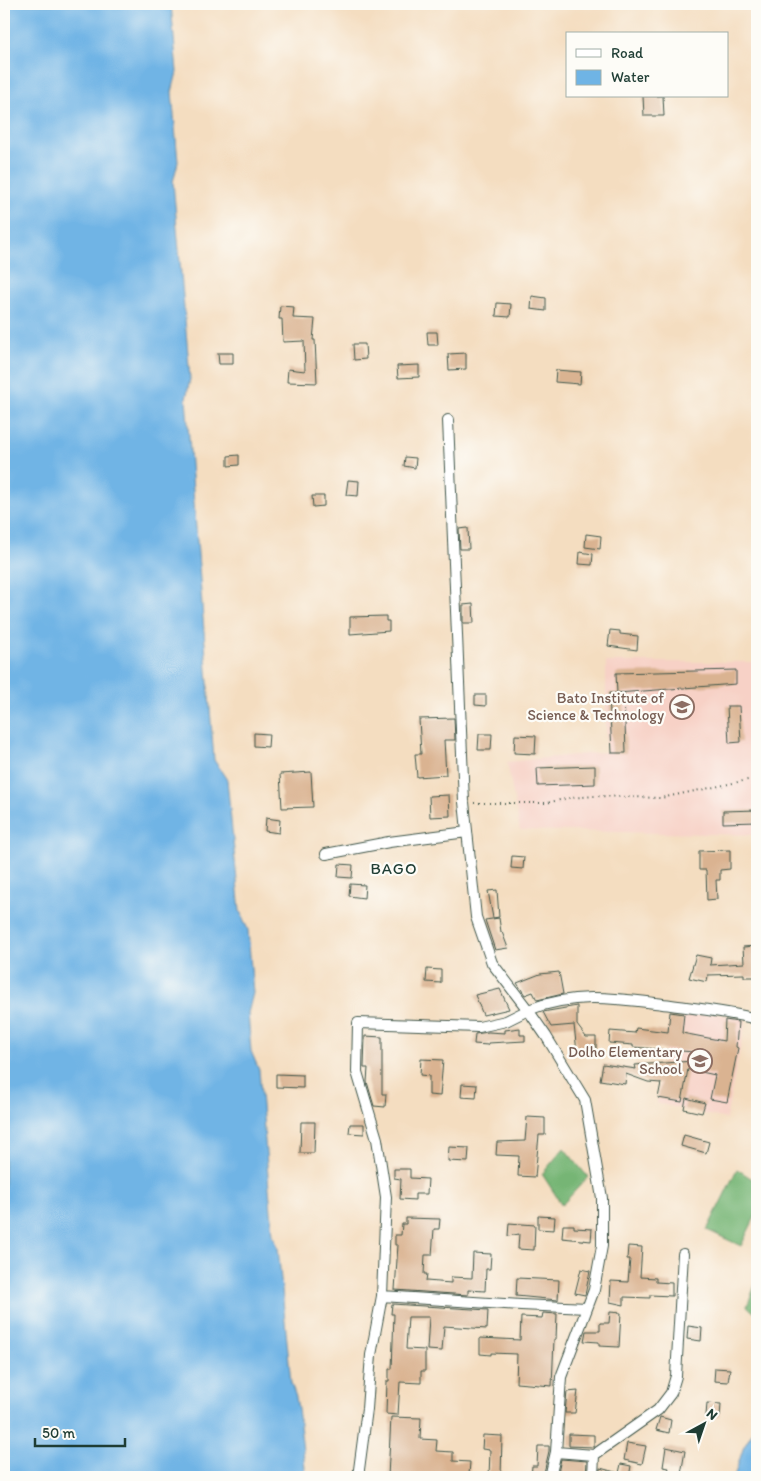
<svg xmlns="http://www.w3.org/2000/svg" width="761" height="1481" font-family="Itim,sans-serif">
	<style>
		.built { fill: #f7d1c6 }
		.forest { fill: #76b575; stroke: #4a7954 }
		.water { fill: #6fb4e5; stroke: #47788c }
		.building { fill: #dab391 }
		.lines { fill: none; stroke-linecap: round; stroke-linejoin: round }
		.street-casing { stroke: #3f5549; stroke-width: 12 }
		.path { stroke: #3f5549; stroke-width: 2; stroke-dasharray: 1 4; stroke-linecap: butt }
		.street { stroke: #fff; stroke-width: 10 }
		.labels { text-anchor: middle; stroke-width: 4.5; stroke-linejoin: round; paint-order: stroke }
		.education-label { font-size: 15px; fill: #785e54; stroke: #fdfcf7; text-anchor: end }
		.neighbourhood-label { font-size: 16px; letter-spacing: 1px; fill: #1f3d34; stroke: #fdfcf7 }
	</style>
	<rect width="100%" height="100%" fill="#fdfcf7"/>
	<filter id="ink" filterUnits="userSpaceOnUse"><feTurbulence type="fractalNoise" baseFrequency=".02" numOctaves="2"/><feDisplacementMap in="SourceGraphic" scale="10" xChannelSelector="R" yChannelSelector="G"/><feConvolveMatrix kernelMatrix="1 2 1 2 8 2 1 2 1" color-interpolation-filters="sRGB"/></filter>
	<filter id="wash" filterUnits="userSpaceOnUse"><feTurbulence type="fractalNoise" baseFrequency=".0096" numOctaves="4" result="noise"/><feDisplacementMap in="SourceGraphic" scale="20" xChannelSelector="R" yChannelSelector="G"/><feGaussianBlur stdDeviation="1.12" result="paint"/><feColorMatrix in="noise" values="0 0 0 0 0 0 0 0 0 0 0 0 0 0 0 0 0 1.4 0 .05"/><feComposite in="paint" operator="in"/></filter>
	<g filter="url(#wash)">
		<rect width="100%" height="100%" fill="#f4ddc0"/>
		<!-- built -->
		<path class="built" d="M606 662H757V835L520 830 507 762 606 752Z
			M671 1006 746 1019 726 1119 657 1103Z"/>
		<!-- forest -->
		<path class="forest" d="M564 1148 588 1177 562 1205 542 1174Z
			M737 1169 757 1182V1213L741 1246 707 1230Z
			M757 1280V1315L747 1306Z"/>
		<!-- water -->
		<path class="water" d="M4 4H171L177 72 172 92 178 162 173 182 188 354 190 379 186 399 214 760 227 780 240 911 248 930 253 993 248 1013 251 1051 259 1070 273 1235 278 1248 291 1383 296 1397 299 1416 306 1477H4Z
			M757 1424V1477H734L744 1446Z"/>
		<g id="blocks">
			<!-- building -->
			<path class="building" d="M643 96H663L664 116H644Z
				M532 296 546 298V311L531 309Z
				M497 303 511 304 510 317 496 316Z
				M280 306 294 307 293 318 315 319 313 340H315L317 383 287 382 288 369 305 371 304 341 283 342 282 319H279Z
				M427 332H437L438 345H428Z
				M353 344H365L366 359 354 360Z
				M218 353H233V364H219Z
				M466 353V369L449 370 448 354Z
				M419 365V377L398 378 397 366Z
				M556 370 581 372 580 384 555 382Z
				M239 455V465L228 466V456Z
				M405 457 416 458 415 468 404 466Z
				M348 480 359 481 358 496 346 495Z
				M312 496H324V506L313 507Z
				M468 528 469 549H460L459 529Z
				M586 534 601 536 600 549 585 547Z
				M580 552 593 554 592 565 579 564Z
				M473 604 474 623H463V605Z
				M386 616V621H389V631L350 634V617Z
				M610 630 620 631V634L638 636 637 650 608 646Z
				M736 670V684L617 693 616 673Z
				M609 693H624L626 753H612Z
				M475 695H486V706L475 705Z
				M727 706H739L741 742 729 743Z
				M454 718 455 740H444L446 775 417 777 415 754H421L419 719Z
				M254 733 269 734 268 747 254 746Z
				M479 734H492L491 750H478Z
				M515 735 536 736 535 754 514 753Z
				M595 766V784L538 786 537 768Z
				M311 772 313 807 282 808 280 774Z
				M449 795 450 816 430 817 429 796Z
				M757 810V822L723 823V811Z
				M266 818 280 820 279 833 265 831Z
				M730 850V869L720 870V880H716L717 899 707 900 706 870H699V851Z
				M512 856 524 857 523 869 511 868Z
				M339 864 353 865 352 878 338 877Z
				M350 884 365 885 364 898 349 896Z
				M497 890 499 917 493 918 488 891Z
				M499 918 501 932H502L508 948 495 950 485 920Z
				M757 946V977H744V974L708 975 707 982 689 978 696 955 711 958 710 965 744 963 743 947Z
				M427 969 441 970V983L426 982Z
				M559 972 563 994 537 1000 533 992 525 995 517 983 540 974Z
				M500 989 509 1009 483 1015 475 995Z
				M577 1006V1025L586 1037H596V1052H577L574 1025 551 1027 543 1012Z
				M670 1012 684 1014 682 1033 724 1041 725 1020 738 1022 736 1047 738 1048 727 1102 710 1099 715 1075 688 1069 682 1102 658 1098 661 1083 648 1082 626 1074 625 1084 600 1080 603 1064 636 1069 635 1065 694 1061V1052L633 1047V1045L609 1043 610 1031 635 1033 636 1028 668 1032Z
				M520 1028V1035H525V1041L488 1043V1045L474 1044 475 1034 488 1032 505 1033V1030Z
				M365 1036 382 1037V1094H386L385 1107 374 1106 367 1082 368 1068H364Z
				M421 1059 443 1060 440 1096 429 1095V1076L420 1075Z
				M276 1074 303 1075V1088L276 1087Z
				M462 1084 477 1085 476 1098 461 1097Z
				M686 1098 705 1103 702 1113 684 1109Z
				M527 1117 545 1118V1135H539L535 1177 518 1176 519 1156 496 1155 497 1142 525 1141Z
				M301 1122H315L314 1153H300Z
				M350 1124H364V1134L349 1133Z
				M684 1135 709 1142 706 1153 681 1146Z
				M449 1147 469 1148 468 1162 448 1161Z
				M394 1169H410V1178L428 1179 427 1194H415V1200L400 1199 401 1179 394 1178Z
				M538 1216 555 1217 554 1230 538 1229Z
				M406 1218 440 1219 439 1229H434L432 1255H425L424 1274H427L426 1281 451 1283V1277L472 1278 473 1253 491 1254 490 1269H486L485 1291 468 1290V1295L395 1290 398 1245H395V1235H401L402 1224H406Z
				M509 1223 535 1225 534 1250 518 1249 519 1234 508 1236Z
				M563 1225H574V1228L592 1229 591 1241 562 1238Z
				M628 1246 642 1247 640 1277 656 1278V1282L672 1283V1296L650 1295V1298L624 1297V1305L610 1302 611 1281 628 1282 630 1259H627Z
				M581 1269 590 1271 585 1295 575 1293Z
				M517 1278 559 1280 558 1300 516 1296Z
				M392 1304 488 1310 487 1329 444 1326 442 1351 427 1350 429 1317H408L406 1349 425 1350V1371H421V1383L400 1382 398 1415 386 1414 387 1381H389V1369H392L394 1314H391Z
				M610 1312 621 1313 619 1347 599 1346V1342L584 1341 586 1331H600V1323H609Z
				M543 1313 557 1314 556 1339H554L552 1386 516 1383 517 1354 491 1353V1355L480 1354V1338L520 1340 521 1317 542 1318Z
				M688 1326 702 1328 701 1341 687 1339Z
				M715 1368 730 1369 728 1382 714 1381Z
				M578 1391 575 1413H565L567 1392Z
				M707 1403 721 1404 720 1417 706 1416Z
				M391 1417 421 1418 420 1439 437 1440 436 1451 453 1452V1461L470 1462 469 1475 430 1473V1477H388Z
				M660 1417 671 1420 669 1433 656 1430Z
				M569 1434 594 1435V1447L569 1446Z
				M483 1435 502 1436 501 1477H489L490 1450 482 1449Z
				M627 1443 646 1446 642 1464 624 1460Z
				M538 1446H549V1451L543 1477H531L532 1466H537Z
				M666 1447 685 1451 681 1474 668 1471 669 1468 663 1467Z
				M561 1459 587 1461 586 1477H557Z
				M621 1464 631 1466 629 1477H600V1468L619 1473Z"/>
		</g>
	</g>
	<g filter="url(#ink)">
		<use href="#blocks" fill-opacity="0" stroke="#3f5549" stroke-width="1"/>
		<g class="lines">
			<defs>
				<path id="street" d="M448 420 464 802 476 917 492 963 528 1010 506 1021 479 1027 358 1023 357 1072 377 1139 386 1197 382 1296 521 1305 587 1308
					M326 854 389 842 467 832
					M556 1452 594 1455 593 1477
					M594 1455 658 1410 671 1393 676 1376 683 1254
					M358 1477 367 1409 371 1355 382 1296
					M550 1477 556 1452 561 1377 594 1290 602 1246V1198L585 1100 546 1036 528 1010C578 991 619 999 671 1005 700 1009 729 1012 757 1019"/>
			</defs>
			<!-- street casing -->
			<use href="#street" class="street-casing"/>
			<!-- path -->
			<path class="path" d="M474 803H546L569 798 595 796 661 798 748 780 757 781"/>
			<!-- street -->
			<use href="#street" class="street"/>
		</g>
	</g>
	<!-- icons -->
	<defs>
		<symbol id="university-ring" viewBox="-11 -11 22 22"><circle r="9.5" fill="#fdfcf7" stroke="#8d6e63" stroke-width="1.5"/><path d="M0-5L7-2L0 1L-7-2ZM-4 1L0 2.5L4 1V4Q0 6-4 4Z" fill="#8d6e63"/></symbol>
		<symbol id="school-ring" viewBox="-11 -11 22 22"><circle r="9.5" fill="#fdfcf7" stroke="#8d6e63" stroke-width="1.5"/><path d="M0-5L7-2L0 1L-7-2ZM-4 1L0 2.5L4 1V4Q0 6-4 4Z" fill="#8d6e63"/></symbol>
	</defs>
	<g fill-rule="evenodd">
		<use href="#university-ring" x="668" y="693" width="28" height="28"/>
		<use href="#school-ring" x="686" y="1047" width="28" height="28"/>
	</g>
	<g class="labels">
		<!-- education labels -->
		<g class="education-label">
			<text x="664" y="703">Bato Institute of<tspan x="664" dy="17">Science &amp; Technology</tspan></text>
			<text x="682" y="1057">Dolho Elementary<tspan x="682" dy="17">School</tspan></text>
		</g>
		<!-- neighbourhood labels -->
		<g class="neighbourhood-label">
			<text x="394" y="874">BAGO</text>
		</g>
	</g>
	<!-- margin -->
	<rect width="761" height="1481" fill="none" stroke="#fdfcf7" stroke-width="20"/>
	<!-- legend -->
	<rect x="566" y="32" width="162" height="65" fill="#fdfcf7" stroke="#a4b0a9"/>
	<rect x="576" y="49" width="25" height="8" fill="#ffffff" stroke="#a4b0a9"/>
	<text x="611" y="58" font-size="15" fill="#1f3d34">Road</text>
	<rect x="576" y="70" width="25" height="15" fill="#6fb4e5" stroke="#a4b0a9"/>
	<text x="611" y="82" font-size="15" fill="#1f3d34">Water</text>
	<!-- north arrow -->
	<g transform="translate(704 1424) rotate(40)" stroke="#fdfcf7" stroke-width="4" paint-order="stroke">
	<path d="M0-4L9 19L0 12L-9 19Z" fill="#1f3d34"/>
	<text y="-8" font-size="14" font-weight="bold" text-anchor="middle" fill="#1f3d34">N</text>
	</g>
	<!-- scale -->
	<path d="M35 1438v8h90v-8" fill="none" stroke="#1f3d34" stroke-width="2.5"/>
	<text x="42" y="1438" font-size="15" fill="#1f3d34" stroke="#fdfcf7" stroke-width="4" paint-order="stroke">50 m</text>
</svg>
